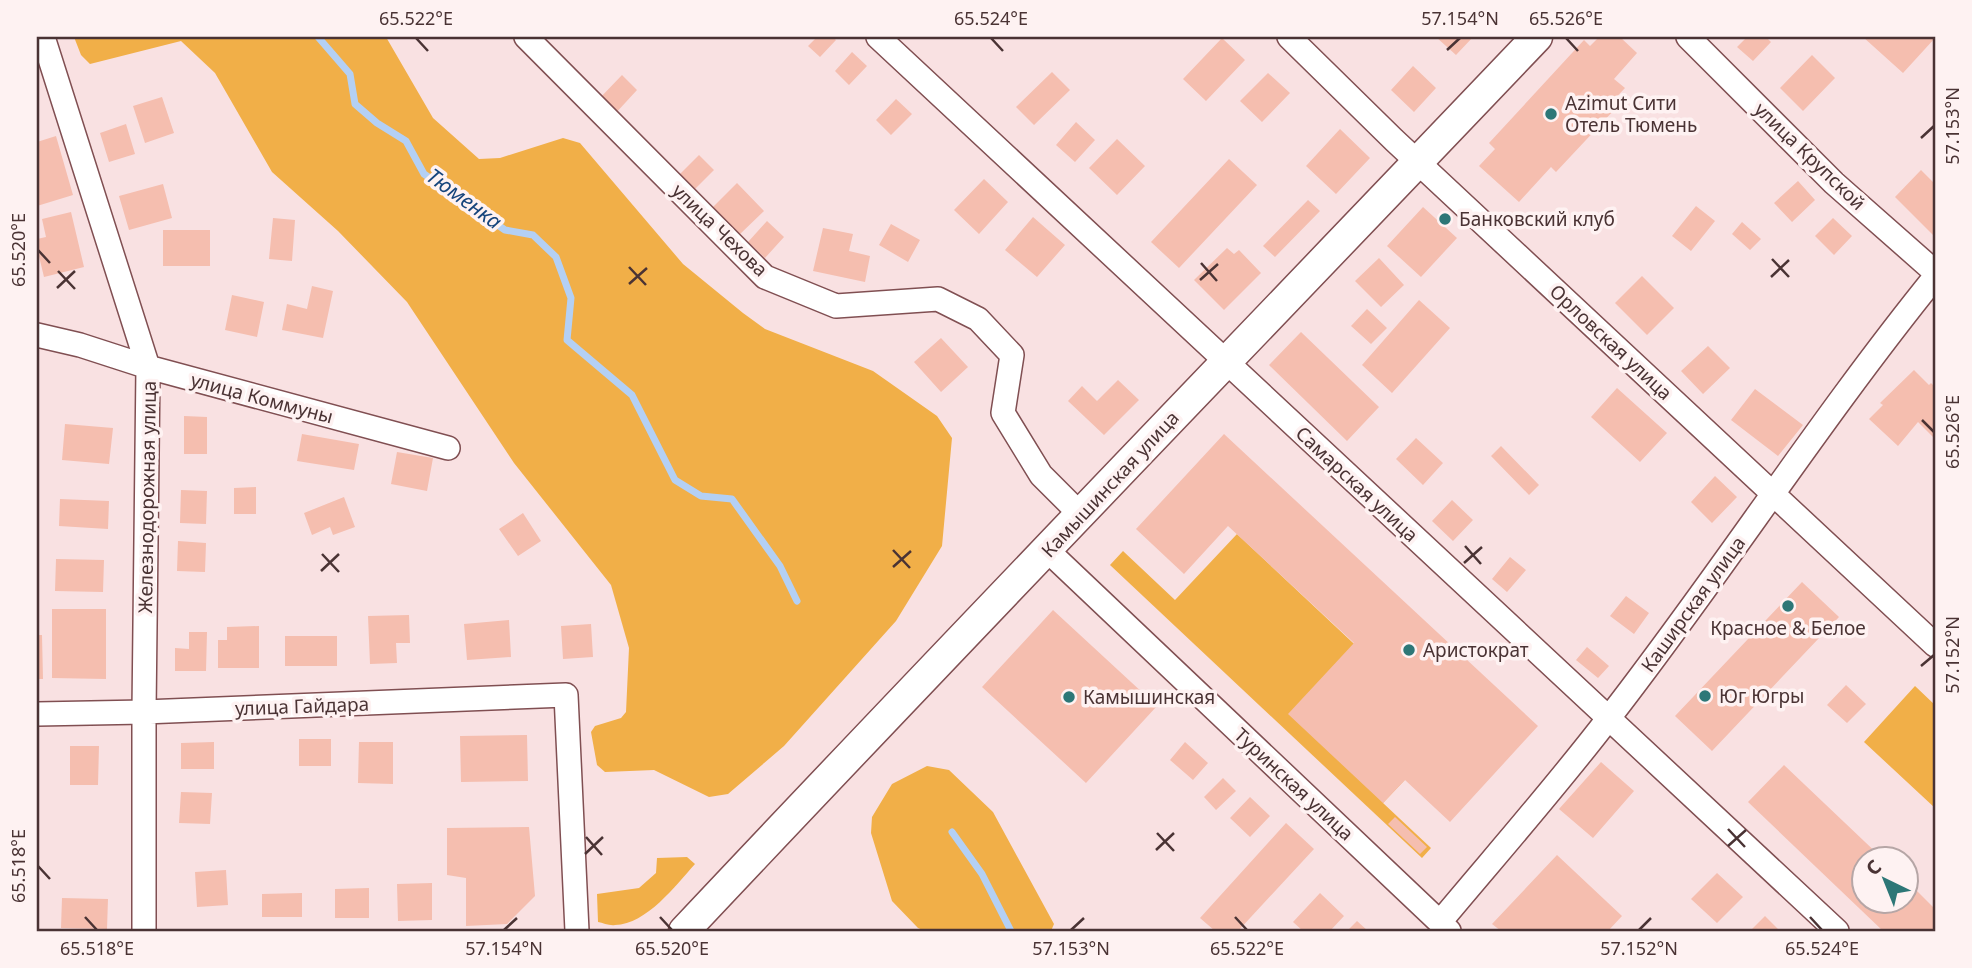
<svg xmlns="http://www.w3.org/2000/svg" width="1972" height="968" font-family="'Noto Sans',sans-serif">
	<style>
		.green { fill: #f1af48 }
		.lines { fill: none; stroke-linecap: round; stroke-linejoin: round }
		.stream { stroke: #b4d0f4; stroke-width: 7 }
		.building { fill: #f5beaf }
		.minor-casing { stroke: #804f52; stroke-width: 26 }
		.tertiary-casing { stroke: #804f52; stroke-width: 33 }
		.minor { stroke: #fff; stroke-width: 23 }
		.tertiary { stroke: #fff; stroke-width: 30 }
		.ticks { fill: none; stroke: #4a3334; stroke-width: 2.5 }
		.poi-dot { fill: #2d7777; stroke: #fef2f2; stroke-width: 2.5 }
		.labels { text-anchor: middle; stroke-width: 7; stroke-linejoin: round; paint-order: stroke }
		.poi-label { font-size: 19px; fill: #4a3334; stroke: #fef2f2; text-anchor: start }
		.street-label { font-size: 19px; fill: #4a3334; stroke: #fef2f2 }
		.water-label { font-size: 21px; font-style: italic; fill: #17457c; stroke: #fef2f2 }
		.neatline { fill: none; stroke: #4a3334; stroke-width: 2.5 }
		.ticks-label { font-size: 18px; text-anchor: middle; fill: #4a3334 }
	</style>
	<rect width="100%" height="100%" fill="#f9e1e2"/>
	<!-- green -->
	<path class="green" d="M74 37H386L433 118 479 159 500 158 563 138 580 143 683 264 743 313 765 329 873 371 937 416 952 438 942 546 896 621 784 746 728 794 709 797 654 770 605 772 597 765 591 732 595 726 621 718 626 712 629 648 611 585 514 463 407 302 338 231 272 172 215 73 181 41 90 64 81 55Z
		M1237 534 1449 733 1383 803 1431 848 1422 858 1110 565 1123 551 1175 600Z
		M1915 686 1935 705V808L1864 742Z
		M927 766 949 770 993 812 1054 924 1051 931H925L918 928 892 901 871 833 872 817 892 784Z
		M687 857 695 864C675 886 647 924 615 925 610 926 603 923 598 922L597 894 639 888 656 873 657 858Z"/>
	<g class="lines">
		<!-- stream -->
		<path class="stream" d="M318 37 350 74 355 104 377 123 406 141 424 174 505 230 533 235 556 257 571 298 567 340 632 395 675 480 701 496 732 499 780 566 797 601
			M952 832 982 874 1011 931"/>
	</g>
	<!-- building -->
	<path class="building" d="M817 37H833L836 40 820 57 808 46Z
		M1436 37H1473L1456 55Z
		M1599 37H1620L1637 53 1614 79 1625 88 1610 104 1615 109 1556 172 1551 167 1519 202 1479 166 1495 149 1489 143 1584 40 1590 46Z
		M1747 37H1766L1771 42 1753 61 1737 47Z
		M1863 37H1935V38L1903 73Z
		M1222 38 1245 60 1206 101 1183 79Z
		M852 52 867 66 849 85 835 71Z
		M1812 55 1835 78 1803 111 1780 88Z
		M1413 66 1436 88 1414 112 1391 90Z
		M1052 72 1070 90 1034 125 1016 107Z
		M1268 73 1290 93 1262 122 1240 101Z
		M622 75 637 90 614 115 598 100Z
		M162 97 174 133 145 143 133 106Z
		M896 99 912 114 891 135 876 120Z
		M1076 122 1095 140 1075 162 1056 145Z
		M126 124 135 154 109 162 100 133Z
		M1340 129 1370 158 1336 194 1306 166Z
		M56 136 73 195 37 206V142Z
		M1117 139 1145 166 1117 195 1089 168Z
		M699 155 714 170 693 191 678 176Z
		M1229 159 1257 185 1179 268 1151 242Z
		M1921 170 1935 184 1934 236 1895 197Z
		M984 179 1008 202 979 234 954 210Z
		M1798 181 1815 200 1792 222 1774 203Z
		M737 183 764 211 738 236 711 209Z
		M163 184 172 218 129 230 119 196Z
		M1308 200 1320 211 1275 257 1263 246Z
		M1696 206 1715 221 1691 251 1672 236Z
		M1423 207 1457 238 1421 277 1387 246Z
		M71 212 84 267 44 277 37 248V239L46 237 42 219Z
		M1033 217 1065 245 1037 277 1005 250Z
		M273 218 295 220 292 261 269 259Z
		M1833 218 1852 236 1834 255 1815 236Z
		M767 221 784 237 765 258 748 242Z
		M1742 222 1761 239 1750 250 1732 234Z
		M891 224 920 240 908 262 879 245Z
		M823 228 853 234 849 251 870 256 865 282 813 271Z
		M163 230H210V266H163Z
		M1227 248 1234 254 1239 250 1261 273 1224 310 1194 280Z
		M1379 258 1404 285 1381 307 1355 281Z
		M1642 276 1674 308 1647 335 1615 303Z
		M312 286 333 291 323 338 282 330 287 304 307 309Z
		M232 295 264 302 257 337 225 330Z
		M1419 300 1450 328 1392 393 1362 365Z
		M1367 309 1387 328 1371 344 1351 326Z
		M1301 332 1379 407 1347 441 1269 365Z
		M941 338 968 367 941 392 914 362Z
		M1708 346 1730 368 1703 394 1681 371Z
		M1914 370 1929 385 1931 383 1935 387V439L1918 422 1898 446 1869 419 1883 405 1880 403Z
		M1118 380 1139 400 1104 435 1068 401 1082 386 1097 401Z
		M1617 388 1667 433 1640 462 1591 417Z
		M1755 389 1803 425 1778 456 1731 420Z
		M184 416 207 417V454H184Z
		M65 424 113 428 109 464 62 460Z
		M302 434 359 444 354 470 297 461Z
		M1224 434 1538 726 1450 822 1405 780 1383 803 1288 714 1354 643 1228 526 1184 574 1136 529Z
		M1416 438 1443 463 1423 485 1396 459Z
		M1501 446 1539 485 1529 495 1491 456Z
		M397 452 433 458 427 491 391 484Z
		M1715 476 1737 497 1712 523 1691 502Z
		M256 487V514H234V488Z
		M181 490 207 491 206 524 180 523Z
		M344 497 355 527 333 535 330 527 312 535 304 513Z
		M60 499 109 501 108 529 59 526Z
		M1452 500 1473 520 1453 541 1432 521Z
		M523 513 541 541 518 556 499 529Z
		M178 541 206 543 205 572 177 571Z
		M1510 557 1526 570 1507 592 1492 579Z
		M56 559 104 560 103 592 55 591Z
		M1802 582 1839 617 1712 751 1675 716Z
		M1626 596 1649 613 1634 634 1610 616Z
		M52 609H106V679L52 678Z
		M1053 610 1157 706 1086 783 982 687Z
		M409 615 410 643H396L397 663 370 664 368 616Z
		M509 620 511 657 467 660 464 624Z
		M591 624 593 657 563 659 561 626Z
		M259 626V668H218V640H227V627Z
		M189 632H207L206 671H175V648L189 649Z
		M37 635H42L43 679H37Z
		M285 636H337V666H285Z
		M1587 647 1609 666 1598 678 1576 660Z
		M1846 685 1866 704 1847 723 1827 705Z
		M527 735 528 781 461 782 460 736Z
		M299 739H331V766H299Z
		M214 742V769H181V743Z
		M359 742H393V784L358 783Z
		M1185 742 1208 763 1193 780 1170 760Z
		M70 746H99L98 785H70Z
		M1601 762 1634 791 1593 838 1559 809Z
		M1784 765 1884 860H1864V902H1906V880L1935 909V931H1883L1748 802Z
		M1223 778 1236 791 1216 810 1204 797Z
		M181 792 212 793 210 824 179 823Z
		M1250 797 1270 816 1250 837 1230 818Z
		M1395 817 1427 847 1420 854 1388 824Z
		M1286 823 1314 849 1238 931H1215L1200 918Z
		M529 827 535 896 507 924 466 926V878L447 875V828Z
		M1557 855 1622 916 1608 931H1501L1492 924Z
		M226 870 228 905 197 907 195 872Z
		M1717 873 1743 897 1717 923 1691 899Z
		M432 883V920L398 921 397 884Z
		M369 888V918H335V889Z
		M302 893V917H262V894Z
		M1320 893 1344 916 1330 931H1303L1293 922Z
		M62 898 108 899 107 929 61 928Z
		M1765 916 1780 931H1750Z
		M1357 921 1368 931H1347Z"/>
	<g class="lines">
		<defs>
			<path id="minor" d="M43 37 148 367 144 712V931
				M526 37 765 277 836 306 938 299 978 319 1012 355 1003 413 1041 475 1081 515
				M878 37 1837 931
				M1289 37 1394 140 1935 645
				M1688 37 1834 183 1935 272
				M37 335 80 345 148 367 448 448
				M1047 550 1449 931
				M37 714 144 712 566 695 577 931
				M1440 922C1496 855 1555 788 1608 719 1721 574 1820 419 1935 277"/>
			<path id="tertiary" d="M684 931C966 631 1253 335 1537 37"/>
		</defs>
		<!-- minor casing -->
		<use href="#minor" class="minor-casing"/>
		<!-- tertiary casing -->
		<use href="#tertiary" class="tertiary-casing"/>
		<!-- minor -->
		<use href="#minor" class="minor"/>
		<!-- tertiary -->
		<use href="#tertiary" class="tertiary"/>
	</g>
	<!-- ticks -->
	<path class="ticks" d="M416 38 428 51M991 38 1003 51M1566 38 1578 51M1447 50 1460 38M1921 138 1934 126M38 250 50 263M1772 259 1789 277M1201 263 1217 281M629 267 646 285M58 271 75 289M1771 277 1789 260M1200 280 1218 264M629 284 647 268M57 288 75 271M1922 420 1934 432M1465 546 1481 564M893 550 910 568M322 554 339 572M1464 563 1482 547M893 567 911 551M321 571 339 554M1921 666 1934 655M1728 829 1745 847M1157 833 1174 851M586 837 602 855M1728 846 1746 830M1156 850 1174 833M585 854 603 837M38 866 50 879M85 917 97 930M660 917 672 930M1235 917 1247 930M1810 917 1822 930M504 930 517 918M1071 930 1084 918M1639 930 1651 918"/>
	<!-- markers -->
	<g class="poi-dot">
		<circle cx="1551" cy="114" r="7"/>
		<circle cx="1445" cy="219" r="7"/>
		<circle cx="1788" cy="606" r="7"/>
		<circle cx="1409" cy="650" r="7"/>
		<circle cx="1705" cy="696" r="7"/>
		<circle cx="1069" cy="697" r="7"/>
	</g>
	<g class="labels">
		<!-- poi labels -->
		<g class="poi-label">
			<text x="1565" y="110">Azimut Сити<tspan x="1565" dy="22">Отель Тюмень</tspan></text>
			<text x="1459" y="226">Банковский клуб</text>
			<text x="1788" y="635" text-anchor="middle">Красное &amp; Белое</text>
			<text x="1423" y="657">Аристократ</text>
			<text x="1719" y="703">Юг Югры</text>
			<text x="1083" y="704">Камышинская</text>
		</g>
		<!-- street labels -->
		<g class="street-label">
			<text transform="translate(1810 156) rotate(44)" y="7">улица Крупской</text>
			<text transform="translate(720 230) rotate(44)" y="7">улица Чехова</text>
			<text transform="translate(1611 342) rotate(43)" y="7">Орловская улица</text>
			<text transform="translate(262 398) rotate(15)" y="7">улица Коммуны</text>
			<text transform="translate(1110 484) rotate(-47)" y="7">Камышинская улица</text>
			<text transform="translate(1357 484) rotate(43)" y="7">Самарская улица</text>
			<text transform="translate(147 497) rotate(-89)" y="7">Железнодорожная улица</text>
			<text transform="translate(1693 604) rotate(-54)" y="7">Каширская улица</text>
			<text transform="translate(302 706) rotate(-2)" y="7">улица Гайдара</text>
			<text transform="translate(1294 784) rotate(43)" y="7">Туринская улица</text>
		</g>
		<!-- water labels -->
		<g class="water-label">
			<text transform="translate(464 199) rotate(36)" y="7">Тюменка</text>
		</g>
	</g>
	<!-- border -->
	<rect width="1972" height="968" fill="none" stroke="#fef2f2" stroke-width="77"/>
	<!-- north arrow -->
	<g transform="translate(1885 880) rotate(317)"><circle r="33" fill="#fef2f2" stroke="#b6a6a6" stroke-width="2"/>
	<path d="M0-5L12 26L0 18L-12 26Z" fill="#2d7777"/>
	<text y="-10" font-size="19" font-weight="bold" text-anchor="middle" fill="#4a3334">С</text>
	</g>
	<rect x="38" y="38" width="1896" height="892" class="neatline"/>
	<g class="ticks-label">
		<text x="416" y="25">65.522°E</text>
		<text x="991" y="25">65.524°E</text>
		<text x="1460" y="25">57.154°N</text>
		<text x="1566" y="25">65.526°E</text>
		<text transform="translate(1953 126) rotate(-90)" y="6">57.153°N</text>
		<text transform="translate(19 250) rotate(-90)" y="6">65.520°E</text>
		<text transform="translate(1953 432) rotate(-90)" y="6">65.526°E</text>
		<text transform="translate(1953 655) rotate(-90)" y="6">57.152°N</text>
		<text transform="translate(19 866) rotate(-90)" y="6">65.518°E</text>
		<text x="97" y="955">65.518°E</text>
		<text x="504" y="955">57.154°N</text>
		<text x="672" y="955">65.520°E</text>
		<text x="1071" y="955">57.153°N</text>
		<text x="1247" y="955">65.522°E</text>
		<text x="1639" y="955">57.152°N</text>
		<text x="1822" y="955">65.524°E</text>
	</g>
</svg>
